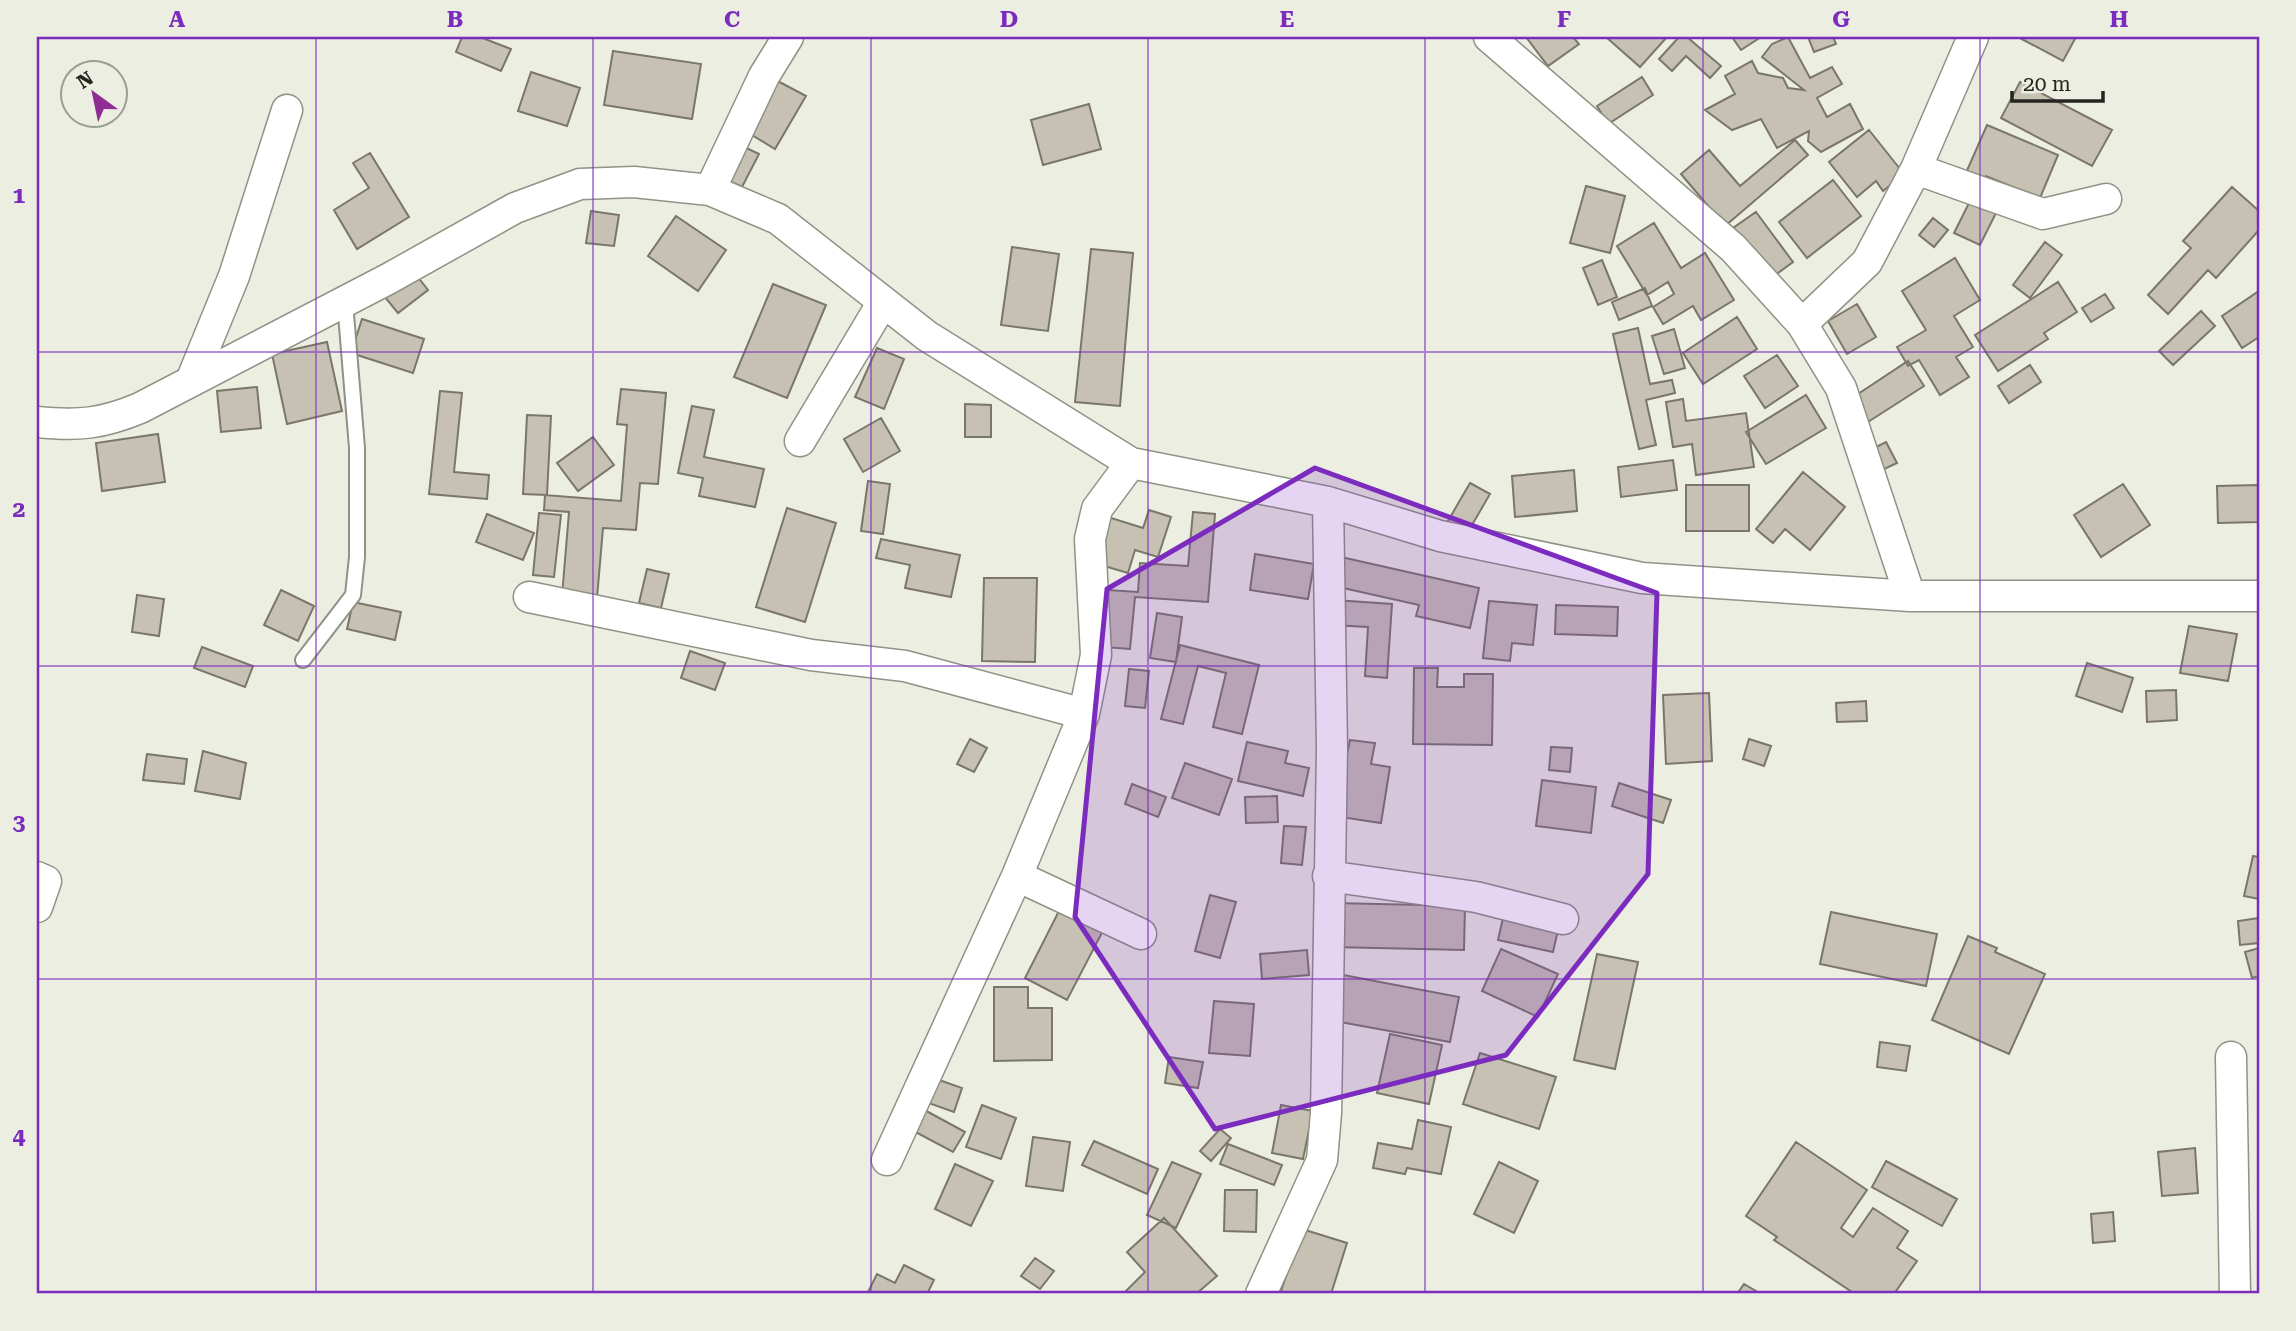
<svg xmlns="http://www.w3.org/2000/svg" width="2296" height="1331" font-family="'Roboto Serif',serif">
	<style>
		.building { fill: #c7c1b4; stroke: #7b766a; stroke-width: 2 }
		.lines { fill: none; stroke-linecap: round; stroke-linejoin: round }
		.lane-casing { stroke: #909285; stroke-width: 18 }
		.street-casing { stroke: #909285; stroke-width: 33 }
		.lane { stroke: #fff; stroke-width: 14 }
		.street { stroke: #fff; stroke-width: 30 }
		.marked { fill: #7b2cbf; fill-opacity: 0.2; stroke: #7b2cbf; stroke-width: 5; stroke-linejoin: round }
		.grid { fill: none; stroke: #7b2cbf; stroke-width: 2; stroke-opacity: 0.55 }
		.neatline { fill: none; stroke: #7b2cbf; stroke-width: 2.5 }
		.grid-label { font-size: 23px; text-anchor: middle; font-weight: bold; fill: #7b2cbf }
	</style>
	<rect width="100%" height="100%" fill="#ebeee0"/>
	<!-- building -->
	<path class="building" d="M462 37H480L511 49 501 71 456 52Z
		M1526 37H1573L1579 44 1548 66Z
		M1606 37H1667L1640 67Z
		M1679 37H1687L1721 66 1710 78 1686 56 1672 71 1659 59Z
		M1732 37H1761L1741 50Z
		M1788 37 1810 78 1832 67 1842 84 1817 98 1827 117 1850 104 1863 129 1821 152 1808 141 1809 131 1777 148 1761 119 1732 130 1705 110 1735 94 1725 76 1752 61 1758 73 1783 78 1788 88 1804 90 1762 57 1772 44Z
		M1808 37H1833L1836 44 1814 52Z
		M2018 37H2076L2063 61Z
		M613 51 701 64 692 119 604 105Z
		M531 72 580 88 567 126 518 111Z
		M1642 77 1653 95 1608 124 1597 106Z
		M772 78 806 96 775 149 742 129Z
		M2020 82 2112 130 2092 166 2001 118Z
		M1089 104 1101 149 1043 165 1031 120Z
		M1987 125 2058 155 2040 198 1986 176 1983 183 1965 175Z
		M1869 130 1904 174 1883 191 1876 181 1857 197 1829 162Z
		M1795 140 1808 155 1725 226 1681 174 1709 150 1740 186Z
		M740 145 759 154 742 187 723 178Z
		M370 153 409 217 357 249 334 210 369 188 353 163Z
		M1833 180 1861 216 1807 258 1779 222Z
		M1586 186 1625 196 1610 253 1570 243Z
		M2232 187 2259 211V230L2216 278 2208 270 2168 314 2148 295 2191 248 2183 241Z
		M1971 199 1997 211 1980 245 1954 233Z
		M591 211 619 215 614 246 586 243Z
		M1756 212 1793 262 1770 279 1733 228Z
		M676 216 726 250 698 291 648 256Z
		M1933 218 1948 230 1934 247 1919 235Z
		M1654 223 1681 268 1705 253 1734 300 1701 320 1693 306 1663 324 1653 307 1674 294 1668 282 1647 295 1617 246Z
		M2045 242 2062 255 2030 298 2013 285Z
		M1012 247 1059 254 1048 331 1001 325Z
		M1091 249 1133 253 1120 406 1075 402Z
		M1955 258 1980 300 1954 316 1973 347 1956 357 1969 377 1940 395 1919 360 1908 366 1897 347 1926 330 1902 291Z
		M1602 260 1617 297 1598 305 1583 268Z
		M414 272 428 290 398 313 384 296Z
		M2058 282 2077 312 2044 333 2048 339 1998 371 1975 335Z
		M773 284 826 305 787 398 734 377Z
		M1645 288 1652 306 1619 320 1612 302Z
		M2259 291V337L2242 348 2222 316Z
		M2105 294 2114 308 2091 322 2082 308Z
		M1857 304 1876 337 1847 354 1828 321Z
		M2201 311 2215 326 2173 365 2159 351Z
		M1737 317 1757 349 1703 384 1683 353Z
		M362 319 424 339 413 373 351 353Z
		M1638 328 1650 384 1672 380 1675 393 1646 400 1656 445 1639 449 1613 334Z
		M1674 329 1685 368 1664 374 1652 336Z
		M327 342 342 411 287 424 272 354Z
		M877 348 904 359 884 409 855 397Z
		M1777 355 1798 386 1765 408 1744 376Z
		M1908 361 1924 386 1868 422 1852 398Z
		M2030 365 2041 382 2009 403 1998 386Z
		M257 387 261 428 221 432 217 391Z
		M621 389 666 393 658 484 640 483 636 530 603 528 597 598 562 596 569 512 544 510 545 495 621 501 627 425 617 424Z
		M440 391 462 393 454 472 489 475 487 499 429 494Z
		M1806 395 1826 428 1766 464 1746 432Z
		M1683 399 1686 421 1746 413 1754 467 1696 475 1692 444 1673 447 1666 402Z
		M965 404 991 405V437H965Z
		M692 406 714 410 704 457 764 469 755 507 699 496 703 478 678 473Z
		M527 415 551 416 547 495 523 494Z
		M881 418 900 451 863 472 844 439Z
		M158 434 165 482 102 491 96 443Z
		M593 437 614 465 578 491 557 463Z
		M1886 442 1897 463 1880 471 1870 450Z
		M1673 460 1677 490 1621 497 1618 467Z
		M1574 470 1577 511 1515 517 1512 476Z
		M1803 472 1845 507 1810 550 1785 529 1773 543 1756 529Z
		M868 481 890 484 883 534 861 531Z
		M1470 483 1490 494 1465 537 1445 526Z
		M2123 484 2150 525 2101 557 2074 515Z
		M1686 485H1749V531H1686Z
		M2259 485V522L2218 523 2217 486Z
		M787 508 836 523 805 622 756 607Z
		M1149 510 1171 517 1158 557 1135 550 1128 573 1094 563 1108 517 1143 528Z
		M1193 512 1215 514 1208 602 1135 597 1130 649 1104 647 1108 590 1138 592 1140 563 1188 566Z
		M539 513 561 515 554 577 533 575Z
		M487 514 534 533 523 560 476 542Z
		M881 539 960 555 951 597 905 588 910 565 876 558Z
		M1255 554 1314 564 1308 599 1250 590Z
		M1341 557 1479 588 1470 628 1416 616 1419 605 1334 586Z
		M647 569 669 574 661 608 639 603Z
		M984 578H1037L1035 662 982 661Z
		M281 590 314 606 298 641 264 625Z
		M137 595 164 599 159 636 132 632Z
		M1334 600 1392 604 1387 678 1365 676 1368 627 1332 625Z
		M1489 601 1537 605 1533 645 1512 643 1510 661 1483 658Z
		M353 602 401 612 395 640 347 629Z
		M1556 605 1618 607 1617 636 1555 634Z
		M1157 613 1182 617 1176 662 1150 658Z
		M2189 626 2237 634 2228 681 2180 673Z
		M1180 645 1259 665 1242 734 1213 727 1226 673 1198 666 1183 724 1161 719Z
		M202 647 253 666 245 687 194 668Z
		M690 651 725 663 715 690 681 678Z
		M2087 663 2133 678 2122 712 2076 696Z
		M1414 668H1438L1437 687H1464V674H1493L1492 745 1413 744Z
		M1129 669 1149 671 1145 708 1125 706Z
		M2176 690 2177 720 2147 722 2146 691Z
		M1709 693 1712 761 1666 764 1663 695Z
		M1866 701 1867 721 1837 722 1836 703Z
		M970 739 987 748 974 772 957 764Z
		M1749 739 1771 746 1764 766 1743 759Z
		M1350 740 1375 743 1371 764 1390 767 1381 823 1334 816Z
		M1247 742 1288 751 1285 763 1309 768 1303 796 1238 781Z
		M1551 747 1572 748 1570 772 1549 770Z
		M203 751 246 763 240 799 195 791Z
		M147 754 187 759 184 784 143 780Z
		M1185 763 1232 779 1219 815 1172 798Z
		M1542 780 1596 787 1591 833 1536 826Z
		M1619 783 1671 800 1663 823 1612 806Z
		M1132 784 1166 797 1158 817 1125 804Z
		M1277 796 1278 822 1246 823 1245 797Z
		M1284 826 1306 827 1302 865 1281 863Z
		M2253 856 2259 857V899L2244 896Z
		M1210 895 1236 902 1220 958 1195 951Z
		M1064 901 1107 923 1067 1000 1025 978Z
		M1334 903 1465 906 1464 950 1332 947Z
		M1831 912 1937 934 1926 986 1820 964Z
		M1503 918 1558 930 1553 952 1498 940Z
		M2259 918V943L2240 945 2238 921Z
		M1968 936 1997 948 1995 952 2045 974 2009 1054 1932 1020Z
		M2259 948V976L2252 978 2245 952Z
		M1501 949 1558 974 1538 1017 1482 991Z
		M1307 950 1309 975 1262 979 1260 954Z
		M1597 954 1638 962 1615 1069 1574 1060Z
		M1338 974 1459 997 1450 1042 1329 1020Z
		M994 987H1028V1008H1052V1060L994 1061Z
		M1214 1001 1254 1004 1250 1056 1209 1053Z
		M1390 1034 1442 1045 1429 1104 1377 1093Z
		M1880 1042 1910 1046 1906 1071 1877 1067Z
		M1480 1053 1556 1077 1539 1129 1463 1104Z
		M1169 1057 1203 1062 1198 1088 1165 1083Z
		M928 1076 962 1088 954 1112 920 1100Z
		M982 1105 1016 1118 1001 1159 966 1147Z
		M1281 1105 1313 1111 1303 1159 1272 1153Z
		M919 1107 965 1132 953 1152 908 1128Z
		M1418 1120 1451 1127 1441 1174 1407 1168 1405 1174 1373 1168 1378 1143 1412 1149Z
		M1220 1129 1231 1138 1211 1161 1200 1151Z
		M1033 1137 1070 1142 1063 1191 1026 1186Z
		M1094 1141 1158 1169 1147 1194 1082 1165Z
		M1796 1142 1867 1190 1841 1228 1853 1237 1873 1208 1908 1231 1897 1248 1917 1261 1894 1294H1855L1774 1240 1777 1237 1746 1216Z
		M1228 1144 1282 1165 1274 1185 1220 1164Z
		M2195 1148 2198 1193 2162 1196 2158 1152Z
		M1886 1161 1957 1199 1942 1226 1872 1187Z
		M1172 1162 1201 1174 1176 1228 1147 1215Z
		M1499 1162 1538 1181 1514 1233 1474 1214Z
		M955 1164 993 1181 971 1226 935 1209Z
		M1225 1190H1257L1256 1232 1224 1231Z
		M2113 1212 2115 1241 2093 1243 2091 1214Z
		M1164 1218 1217 1276 1196 1294H1123L1145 1272 1127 1252Z
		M1302 1229 1347 1243 1331 1294H1280Z
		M1035 1258 1054 1271 1040 1289 1021 1276Z
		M904 1265 934 1280 927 1294H867L877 1274 895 1283Z
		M1744 1284 1761 1294H1737Z"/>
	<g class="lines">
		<defs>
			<path id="lane" d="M303 660 353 595 357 557V448L345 302"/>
			<path id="street" d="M1489 37 1733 248 1802 324 1841 388 1910 596
				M1916 169 2043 214 2106 199
				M710 190 764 76 788 37
				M1802 324 1867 262 1916 169 1973 37
				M191 381 234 276 287 110
				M37 422C78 426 102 424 140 408L388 279 515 208 580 184 634 182 710 190 778 219 927 336 1131 463 1328 502 1440 536 1642 578 1910 596H2259
				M800 441 883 302
				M529 597 811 655 905 666 1084 714
				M1017 876 1141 934
				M1328 876 1476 897 1563 919
				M37 877 46 881 37 907
				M2231 1057 2235 1294
				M887 1160 1017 876 1084 714 1096 655 1090 539 1097 509 1131 463
				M1261 1294 1322 1160 1326 1113 1332 749 1328 502"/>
		</defs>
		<!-- lane casing -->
		<use href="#lane" class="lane-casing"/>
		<!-- street casing -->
		<use href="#street" class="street-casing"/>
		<!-- lane -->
		<use href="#lane" class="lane"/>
		<!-- street -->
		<use href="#street" class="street"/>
	</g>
	<!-- marked area -->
	<path class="marked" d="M1315 468 1657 593 1648 874 1506 1055 1215 1129 1075 917 1107 589Z"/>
	<!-- grid -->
	<path class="grid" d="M316 37V1294M593 37V1294M871 37V1294M1148 37V1294M1425 37V1294M1703 37V1294M1980 37V1294M37 352H2259M37 666H2259M37 979H2259"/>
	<!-- border -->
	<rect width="2296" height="1331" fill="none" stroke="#ebeee0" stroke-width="77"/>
	<!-- north arrow -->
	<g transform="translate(94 94) rotate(327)"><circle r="33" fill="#ebeee0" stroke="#9b9e93" stroke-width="2"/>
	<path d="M0-5L12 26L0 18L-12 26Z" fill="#902d95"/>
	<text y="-10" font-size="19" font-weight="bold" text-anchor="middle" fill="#242520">N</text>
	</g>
	<!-- scale -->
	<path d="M2012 91v10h91v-10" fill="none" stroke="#242520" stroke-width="3.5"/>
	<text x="2023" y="91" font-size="21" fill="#242520" stroke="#ebeee0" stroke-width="5" paint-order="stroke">20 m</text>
	<rect x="38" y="38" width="2220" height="1254" class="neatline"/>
	<g class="grid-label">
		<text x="177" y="27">A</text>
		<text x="455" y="27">B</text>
		<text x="732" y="27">C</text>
		<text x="1009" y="27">D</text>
		<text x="1287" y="27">E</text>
		<text x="1564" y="27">F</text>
		<text x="1841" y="27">G</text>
		<text x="2119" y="27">H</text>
		<text x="19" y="203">1</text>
		<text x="19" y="517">2</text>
		<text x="19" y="830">3</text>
		<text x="19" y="1144">4</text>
	</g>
</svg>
